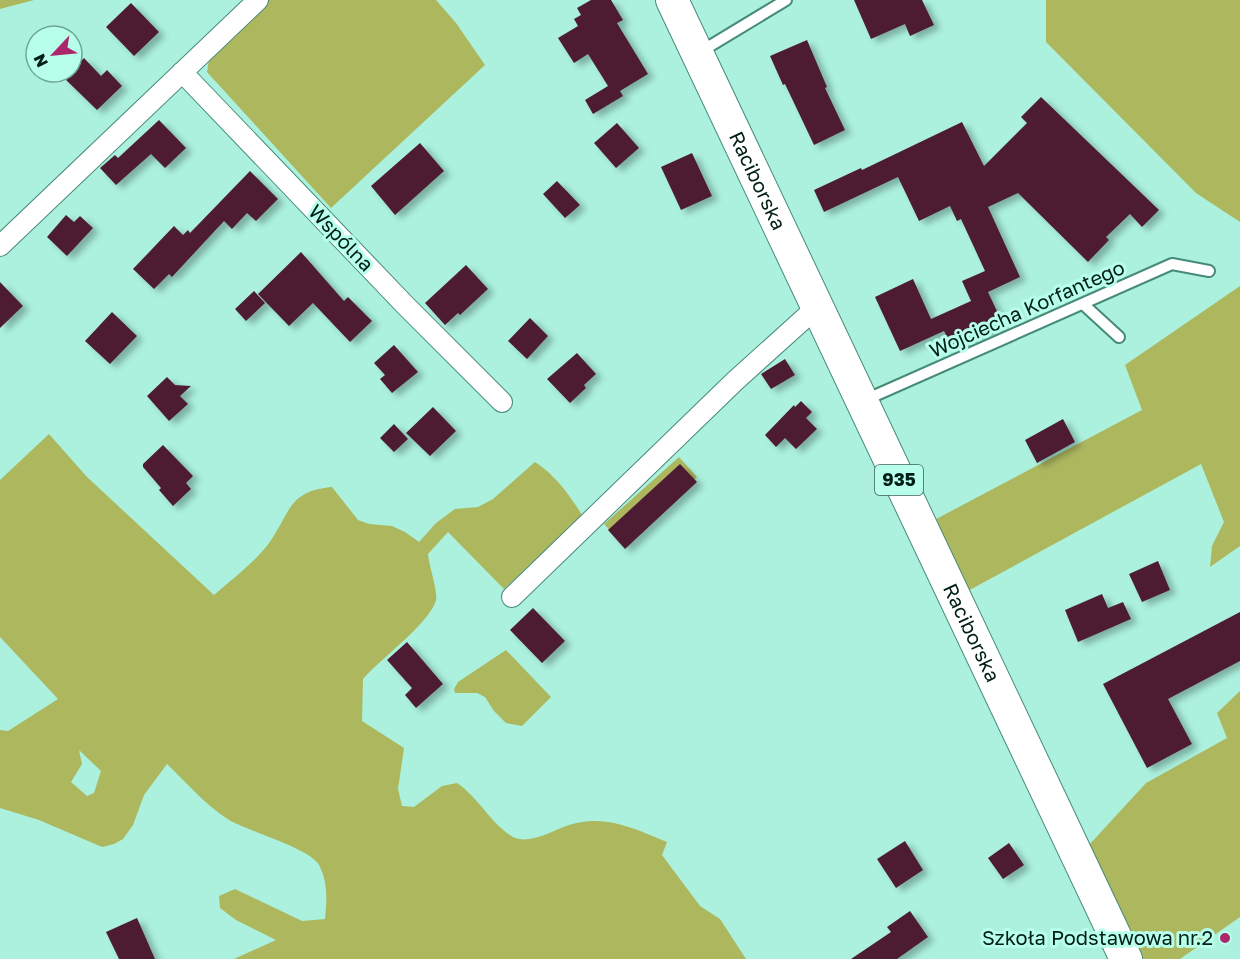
<svg xmlns="http://www.w3.org/2000/svg" width="1240" height="959" font-family="'Golos Text',sans-serif">
	<style>
		.green { fill: #adb75e; fill-rule: evenodd }
		.building { fill: #4d1e33; filter: url(#shadow) }
		.lines { fill: none; stroke-linecap: round; stroke-linejoin: round }
		.lane-casing { stroke: #468a79; stroke-width: 14 }
		.street-casing { stroke: #468a79; stroke-width: 22 }
		.primary-casing { stroke: #468a79; stroke-width: 34 }
		.lane { stroke: #fff; stroke-width: 10 }
		.street { stroke: #fff; stroke-width: 20 }
		.primary { stroke: #fff; stroke-width: 32 }
		.poi-dot { fill: #ad256a; stroke: #b8ffea; stroke-width: 2 }
		.labels { text-anchor: middle; stroke-width: 6; stroke-linejoin: round; paint-order: stroke }
		.shield { fill: #b8ffea; stroke: #396257; stroke-width: 1.5 }
		.shield-label { font-size: 18px; font-weight: bold; fill: #021e18 }
		.street-label { font-size: 20px; fill: #021e18; stroke: #b8ffea }
		.poi-label { font-size: 20px; fill: #021e18; stroke: #b8ffea; text-anchor: end }
	</style>
	<defs>
		<filter id="shadow"><feDropShadow dx="6" dy="4" stdDeviation="3" flood-color="#0004"/></filter>
	</defs>
	<rect width="100%" height="100%" fill="#abf1dd"/>
	<!-- green -->
	<path class="green" d="M0 0H34L0 9Z
		M268 0H436L456 23 485 65 331 208 207 72 210 54Z
		M1046 0H1240V222L1196 193 1046 42Z
		M1240 286V546L1210 567 1212 546 1224 522 1201 464 955 598 921 527 1142 410 1125 365Z
		M49 434 87 477 214 595C231 580 256 561 269 543 291 512 288 491 332 487L358 520 369 524 392 526 405 532 419 542 436 523 455 509 478 507 493 499 535 462C555 475 569 494 582 515L504 589 448 532 428 554C429 566 438 591 436 600 431 622 379 660 363 679L362 721 404 748 398 789 402 806 414 807 442 786 457 783C479 798 491 824 513 837 529 845 552 831 566 826 603 813 633 828 667 842L662 855 700 906 720 919 746 959H234L276 940 236 920 220 908 219 896 235 889 302 921 325 919C327 900 328 882 319 865 311 849 248 831 229 820 205 805 187 783 167 764L144 795 133 825 123 839 114 844 102 847 39 820 0 808V730L8 731 58 699 0 637V480ZM79 750 101 771 94 793 87 796 71 782 82 764Z
		M679 457 697 477 623 545 604 524Z
		M506 650 551 697 522 726 506 723 494 711 485 697 477 693H455L454 689 458 682Z
		M1240 691V917L1180 959H1126L1078 857 1146 783 1227 738 1217 713Z"/>
	<!-- building -->
	<path class="building" d="M591 0H611L623 20 617 23 648 74 620 91 623 96 593 114 585 100 608 86 588 54 574 63 558 38 578 26 574 19 581 15 577 8Z
		M854 0H922L934 25 910 36 905 24 871 39Z
		M131 3 159 32 134 56 106 27Z
		M807 40 827 87 825 88 845 130 814 145 785 84 783 85 770 56Z
		M84 58 101 76 107 70 122 86 97 110 64 78Z
		M1041 97 1159 210 1142 227 1130 214 1106 237 1109 240 1088 262 1018 193 988 207 1020 277 988 292 1003 324 952 347 944 331 900 351 875 297 913 279 931 319 971 301 962 281 985 271 961 219 957 221 950 206 919 221 898 177 824 212 814 190 861 168 862 170 962 122 984 166 1027 123 1021 117Z
		M159 120 186 148 165 168 151 154 116 185 100 168 115 155 118 158Z
		M617 123 639 148 616 168 594 143Z
		M420 143 444 171 395 215 371 186Z
		M692 153 712 196 681 210 661 167Z
		M250 171 278 199 256 221 247 213 232 229 224 221 172 277 169 274 154 289 133 269 174 226 183 235 188 230 190 233Z
		M557 181 580 205 565 218 543 194Z
		M66 215 74 222 80 216 93 228 67 256 47 237Z
		M301 252 344 301 348 297 372 321 350 342 313 303 289 326 258 294Z
		M466 265 488 289 460 315 458 313 445 325 425 303Z
		M0 282 23 306 0 328Z
		M254 291 265 303 246 321 235 309Z
		M112 312 137 336 110 364 85 341Z
		M530 318 548 336 527 359 508 341Z
		M394 345 418 372 392 393 380 379 385 375 374 363Z
		M577 353 596 374 584 385 586 388 570 403 547 379Z
		M785 359 795 375 771 389 761 374Z
		M167 377 175 385 191 386 180 396 188 404 169 421 147 396Z
		M801 401 812 412 806 418 817 429 796 449 785 438 776 447 765 435 794 405 795 407Z
		M433 407 456 431 430 456 406 433Z
		M1063 419 1075 442 1037 463 1025 440Z
		M394 424 408 439 394 452 380 438Z
		M163 445 193 476 186 483 191 489 173 506 159 490 161 488 143 467V464Z
		M680 464 697 482 625 549 608 530Z
		M1158 561 1170 590 1142 602 1129 574Z
		M1102 594 1108 608 1123 602 1131 619 1078 642 1065 610Z
		M533 608 565 641 542 663 510 630Z
		M1240 612V661L1168 699 1192 744 1147 768 1103 684Z
		M407 642 443 684 416 708 405 695 412 688 387 660Z
		M905 841 923 870 896 888 877 859Z
		M1009 843 1024 865 1003 879 988 858Z
		M910 911 928 937 897 959H851L891 932 887 927Z
		M137 918 155 959H119L106 932Z"/>
	<g class="lines">
		<defs>
			<path id="lane" d="M700 52 786 0
				M1083 304 1119 337
				M865 400 1172 264 1209 271"/>
			<path id="street" d="M182 72 406 306 502 402
				M0 246 258 0
				M512 597 735 381 817 307"/>
			<g id="primary">
				<path id="s1" d="M672 0 1126 959"/>
			</g>
		</defs>
		<!-- lane casing -->
		<use href="#lane" class="lane-casing"/>
		<!-- street casing -->
		<use href="#street" class="street-casing"/>
		<!-- primary casing -->
		<use href="#primary" class="primary-casing"/>
		<!-- lane -->
		<use href="#lane" class="lane"/>
		<!-- street -->
		<use href="#street" class="street"/>
		<!-- primary -->
		<use href="#primary" class="primary"/>
	</g>
	<!-- markers -->
	<circle class="poi-dot" cx="1225" cy="938" r="6"/>
	<g class="labels">
		<!-- shield labels -->
		<rect class="shield" x="875" y="465" width="48" height="30" rx="4.5"/>
		<g class="shield-label">
			<text x="899" y="486">935</text>
		</g>
		<!-- street labels -->
		<g class="street-label">
			<text dy="7" stroke="none"><textPath href="#s1" startOffset="200">Raciborska</textPath></text>
			<text transform="translate(341 238) rotate(46)" y="7">Wspólna</text>
			<text transform="translate(1027 309) rotate(-24)" y="7">Wojciecha Korfantego</text>
			<text dy="7" stroke="none"><textPath href="#s1" startOffset="700">Raciborska</textPath></text>
		</g>
		<!-- poi labels -->
		<g class="poi-label">
			<text x="1213" y="945">Szkoła Podstawowa nr.2</text>
		</g>
	</g>
	<!-- north arrow -->
	<g transform="translate(54 54) rotate(244)"><circle r="28" fill="#b8ffea" stroke="#6fa596" stroke-width="1.5"/>
	<path d="M0-4.5L10 22L0 15L-10 22Z" fill="#ad256a"/>
	<text y="-9" font-size="16" font-weight="bold" text-anchor="middle" fill="#021e18">N</text>
	</g>
</svg>
